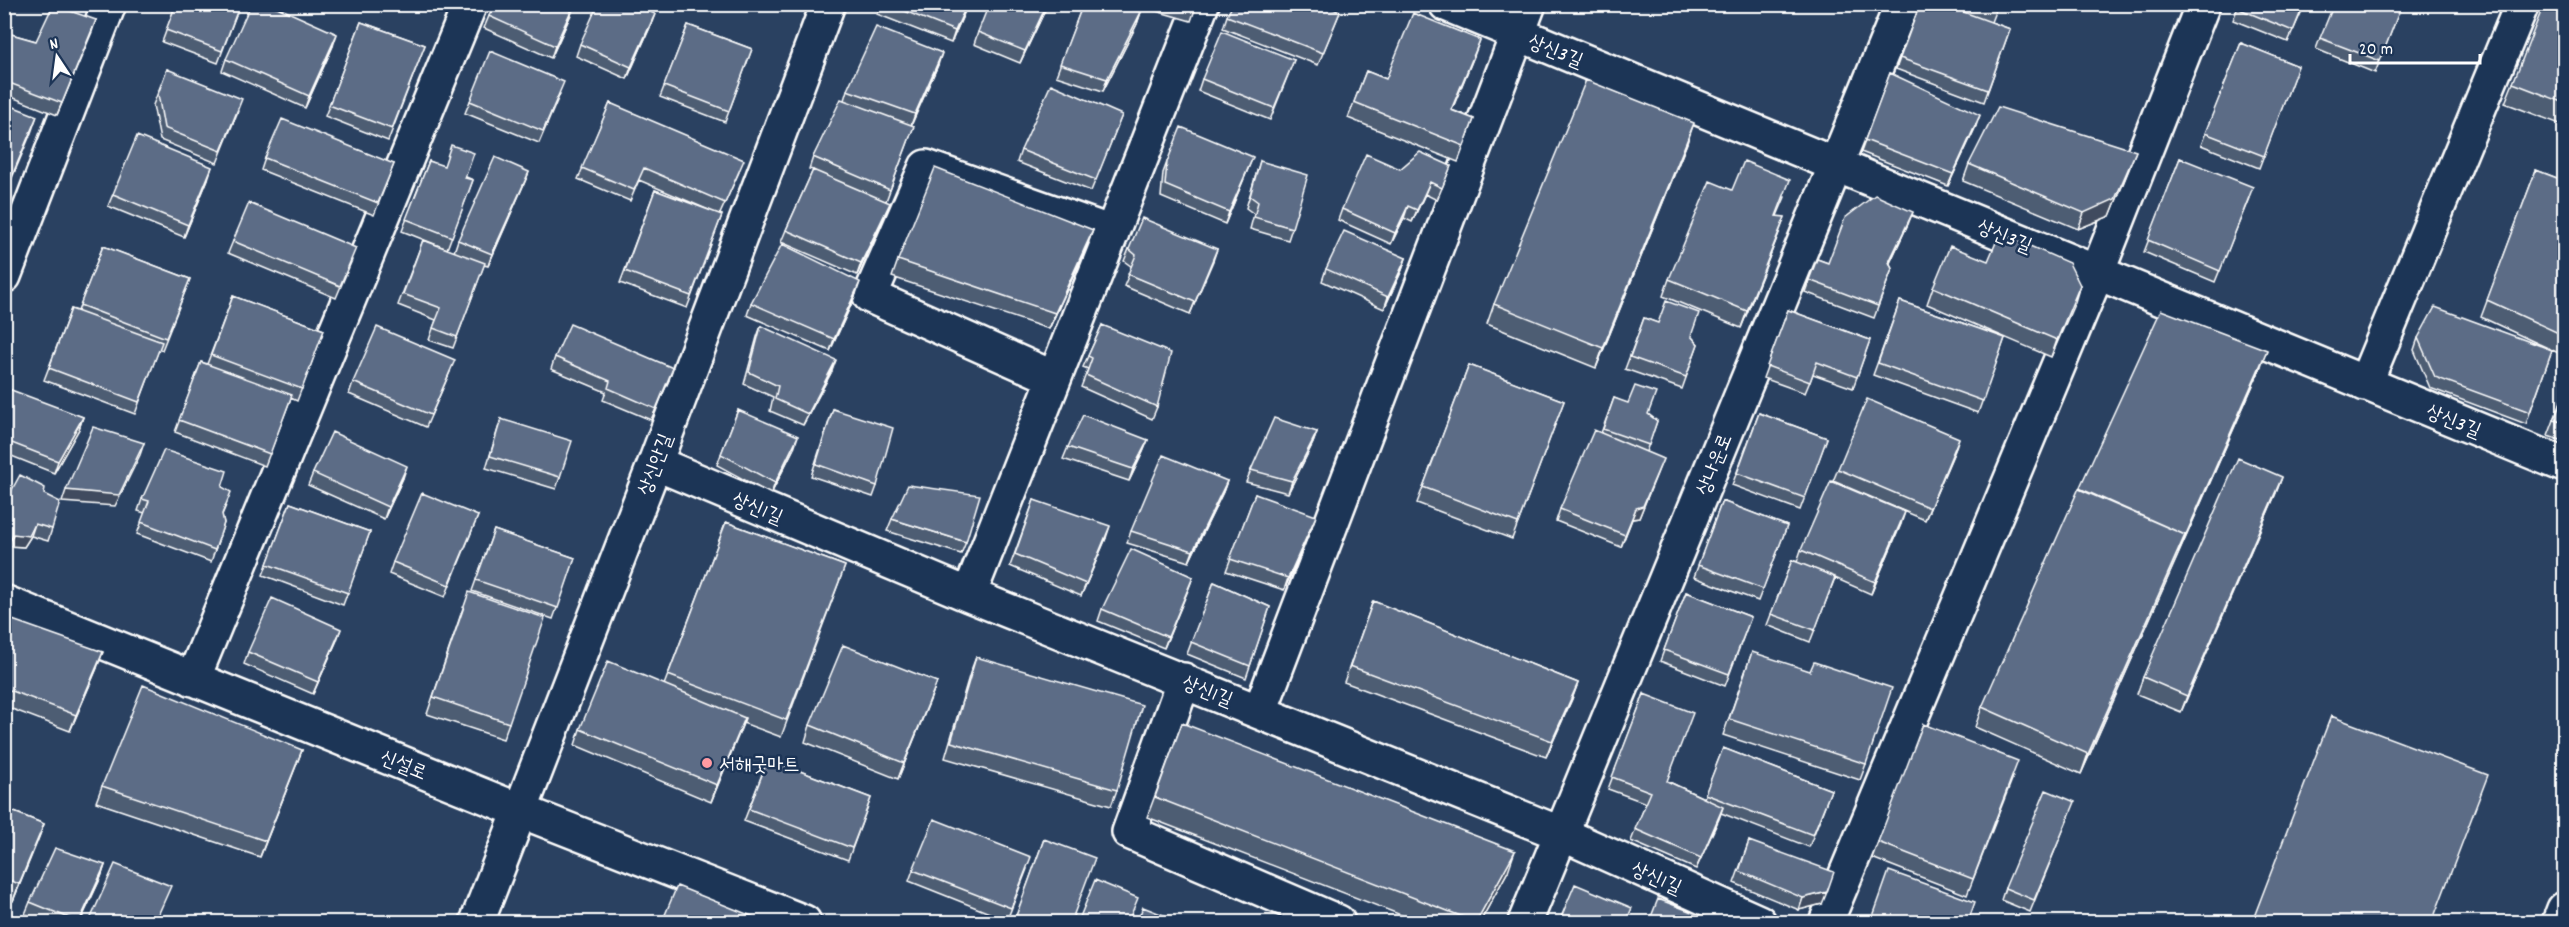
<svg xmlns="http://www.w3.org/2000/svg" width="2569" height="927" font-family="Dekko,'Poor Story',sans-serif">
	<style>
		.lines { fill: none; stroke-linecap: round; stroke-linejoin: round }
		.minor-casing { stroke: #fff; stroke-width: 38 }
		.minor { stroke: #1d3557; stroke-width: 33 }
		.wall { fill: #4e5d73; stroke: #fff; stroke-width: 1.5 }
		.shaded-wall { fill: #404c5e; stroke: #fff; stroke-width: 1.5 }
		.building { fill: #5b6c86; stroke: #fff; stroke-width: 1.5 }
		.poi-dot { fill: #ff9aa2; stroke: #1d3557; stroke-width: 2 }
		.labels { text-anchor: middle; stroke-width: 5; stroke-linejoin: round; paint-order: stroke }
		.street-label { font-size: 20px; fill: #fff; stroke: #1d3557 }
		.poi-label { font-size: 20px; fill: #fff; stroke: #1d3557; text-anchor: start }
	</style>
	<rect width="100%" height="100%" fill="#2a4161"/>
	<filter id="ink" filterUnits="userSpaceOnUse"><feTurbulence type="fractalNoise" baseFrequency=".0167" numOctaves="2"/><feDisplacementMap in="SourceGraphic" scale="12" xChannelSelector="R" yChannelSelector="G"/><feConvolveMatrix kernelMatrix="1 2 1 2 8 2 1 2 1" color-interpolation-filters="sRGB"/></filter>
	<g filter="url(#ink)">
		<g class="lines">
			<defs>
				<path id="minor" d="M1446 4 2564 465
					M4 276 109 4
					M1054 378 870 296 926 167 1112 233
					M2365 384 2522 4
					M655 463 969 595 1562 834 1759 922
					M969 595 1202 4
					M4 602 521 811 804 922
					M193 679 470 4
					M1184 680 1129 832 1338 922
					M1260 711 1529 4
					M477 922 655 463 828 4
					M1525 922 1902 4
					M1826 922 2097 273 2203 4
					M2559 922 2564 909"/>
			</defs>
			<!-- minor casing -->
			<use href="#minor" class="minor-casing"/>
			<!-- minor -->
			<use href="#minor" class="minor"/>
		</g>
		<!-- wall -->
		<path class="wall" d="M176 4H240L218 63 162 42Z
			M660 4H676L674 10Z
			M880 4H968L951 43 877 14Z
			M1048 4 1020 63 974 44 978 32Z
			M1083 4 1141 12 1137 24 1103 91 1056 76Z
			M1132 4H1197L1191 21Z
			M1920 4H1998L1991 22 2010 29 1984 102 1896 69Z
			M2239 4H2305L2288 42 2233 20Z
			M2402 4 2375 73 2316 49 2320 38Z
			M2565 4V126L2505 103 2513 83Z
			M573 10 551 58 484 28 489 16Z
			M1340 12 1318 65 1223 28 1227 16Z
			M96 20 57 115 4 94V32L36 41Z
			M361 22 425 45 388 141 325 116Z
			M651 25 627 79 576 56 580 44Z
			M688 25 752 49 725 122 660 97Z
			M2241 43 2298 66 2259 168 2201 145Z
			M333 46 305 108 222 71 226 59Z
			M1474 56 1452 110 1474 119 1458 162 1348 118 1366 71 1386 79Z
			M1294 60 1270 120 1198 91 1202 79Z
			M938 65 911 125 914 126 886 201 885 214 857 275 781 242 786 230 813 170 809 169 813 157 844 100 847 90Z
			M167 69 238 111 217 163 160 140 153 105Z
			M1890 73 1976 126 1948 186 1861 152Z
			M560 94 539 143 465 113 470 101Z
			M610 103 739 172 720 214 722 215 687 308 620 283 655 190 711 211 639 180 630 201 578 179Z
			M1122 115 1091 191 1017 162 1021 150Z
			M1687 143 1596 368 1487 324 1494 304Z
			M265 158 394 164 374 215 261 170Z
			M2180 158 2249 198 2215 282 2144 252Z
			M429 161 473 180 447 249 402 231Z
			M1260 161 1292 228 1288 240 1250 229 1254 214 1246 208Z
			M1167 162 1248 169 1225 224 1161 197 1163 173Z
			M1969 164 2130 167 2110 216 2078 229 1963 181Z
			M1451 166 1437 200 1425 194 1412 222 1404 218 1391 244 1338 220 1342 209 1400 169Z
			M2536 170 2565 181V356L2481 317Z
			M529 172 488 266 484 265 453 348 429 340 436 320 398 305 423 240 454 252 458 240Z
			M208 179 184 237 108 206 113 194Z
			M1732 190 1785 197 1777 216 1779 233 1741 328 1663 296 1669 279Z
			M1908 224 1890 263 1892 269 1874 318 1805 292 1817 259 1828 263Z
			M1093 230 1087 246 1049 329 892 277 898 260Z
			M233 241 352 260 336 298 228 253Z
			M103 246 190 279 162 350 159 349 135 414 44 380 71 309 78 311Z
			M1129 249H1217L1190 314 1124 286 1132 267 1124 261Z
			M1406 258 1402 270 1384 309 1322 281 1326 269Z
			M1988 261 2080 285 2051 357 1927 304 1933 287Z
			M856 294 830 351 747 315 751 303Z
			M233 296 324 330 297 401 291 398 265 466 175 432 201 362 207 364Z
			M1900 301 2005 338 1978 413 1873 375Z
			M1788 310 1870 340 1853 388 1813 374 1805 393 1763 378Z
			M1644 318 1691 336 1698 344 1682 389 1625 369Z
			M1102 325 1157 407 1152 419 1081 387 1088 369 1083 367 1088 356Z
			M761 326 832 371 803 425 770 411 773 397 744 384 757 337Z
			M2418 338 2552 350 2526 424 2430 388 2414 350Z
			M555 357 669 380 651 420 603 400 606 392 551 369Z
			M1469 365 1564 401 1512 539 1417 503Z
			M2261 367 2081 774 1975 727 1982 707Z
			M450 372 426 427 349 394 353 382Z
			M2565 391V442L2548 436Z
			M4 392 83 417 79 429 54 473 4 453Z
			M1614 398 1648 414 1657 421 1646 452 1658 470 1639 518 1632 519 1621 547 1556 521 1560 509 1601 433Z
			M833 409 877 486 873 497 811 476Z
			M738 410 794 448 771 494 717 465Z
			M1759 413 1827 438 1800 510 1732 485Z
			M501 419 560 477 556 489 486 468Z
			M1317 432 1313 443 1288 493 1246 482 1251 470Z
			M1148 440 1143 452 1129 481 1063 459 1068 447Z
			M1955 450 1925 520 1833 481 1838 469Z
			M313 473 403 478 384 519 308 485Z
			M2282 477 2276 493 2181 712 2137 694 2143 677Z
			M1227 481 1223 492 1189 562 1127 543 1131 531Z
			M222 487 227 503 222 515 224 523 211 562 137 534 145 513 138 511 142 499Z
			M4 494 8 497 44 494 52 529 48 541 31 536 24 547 9 546 5 555Z
			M1255 494 1312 527 1284 590 1226 571Z
			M1034 500 1106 538 1081 596 1010 566Z
			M1722 501 1787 526 1758 601 1694 577Z
			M290 503 370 532 343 605 263 575Z
			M478 516 445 597 389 574 393 562Z
			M892 519 966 542 961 554 887 531Z
			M726 522 845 566 781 737 743 723 711 802 575 745 580 729 664 685Z
			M1901 524 1871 594 1835 578 1810 642 1767 625 1792 560 1797 562 1801 550Z
			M494 530 575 558 553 619 472 591Z
			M1193 577 1164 648 1098 621 1102 609Z
			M1214 582 1270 607 1246 678 1187 654Z
			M1686 592 1751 617 1725 686 1660 661Z
			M1373 601 1578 683 1572 699 1546 757 1344 682Z
			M463 608 509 723 503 739 427 714Z
			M4 617 97 668 70 731 4 706Z
			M337 640 313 694 244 664 248 652Z
			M1752 652 1866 764 1860 780 1723 735Z
			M976 657 1117 790 1111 806 945 758 970 673Z
			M937 682 898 779 805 742 810 725Z
			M1644 694 1667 781 1704 798 1723 748 1831 790 1809 847 1721 813 1696 869 1631 841 1646 803 1608 789Z
			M1182 723 1508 871 1480 922H1419L1147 817Z
			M302 750 260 857 96 802 102 786Z
			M768 759 871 798 848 860 744 821Z
			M2013 777 1967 895 1872 858 1878 842Z
			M4 808 44 824 13 901 4 897Z
			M2070 813 2030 912 2001 900 2005 888Z
			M1044 839 1071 922H1014Z
			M1749 841 1822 904 1799 910 1734 883Z
			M105 865 101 877 80 922H45L25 914 30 902Z
			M1027 869 1007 920 909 881 913 870Z"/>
		<!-- shaded-wall -->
		<path class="shaded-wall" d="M574 4 573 10 551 58 555 46Z
			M967 4H968L951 43 955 31Z
			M1047 4H1048L1020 63 1025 51Z
			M1141 12 1137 24 1103 91 1107 79Z
			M655 14 651 25 627 79 631 67Z
			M96 20 92 32 57 115 62 103Z
			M337 34 333 46 305 108 309 96Z
			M1480 40 1474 56 1445 126 1451 110Z
			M942 53 938 65 911 126 915 114Z
			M1980 115 1976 126 1948 186 1953 174Z
			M37 116 31 133 4 197V195Z
			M1694 123 1687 143 1596 368 1603 348Z
			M2136 151 2110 216 2078 229 2084 213Z
			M1253 157 1248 169 1225 224 1229 212Z
			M212 167 208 179 184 237 188 225Z
			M529 172 524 184 488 266 492 254Z
			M1430 182 1425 194 1412 222 1417 210Z
			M890 203 885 214 857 275 861 263Z
			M1408 206 1404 218 1391 244 1395 233Z
			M1913 212 1908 224 1885 273 1889 262Z
			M1785 217 1779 233 1741 328 1747 311Z
			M1093 230 1087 246 1049 329 1055 313Z
			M1217 249 1213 261 1190 314 1195 302Z
			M1406 258 1402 270 1384 309 1388 297Z
			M860 282 856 294 830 351 834 339Z
			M2080 285 2075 302 2051 357 2057 340Z
			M2267 350 2261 367 2178 555 2184 539Z
			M836 360 832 371 803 425 808 414Z
			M673 368 669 380 651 420 656 409Z
			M83 417 79 429 54 473 58 461Z
			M1317 432 1313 443 1288 493 1292 481Z
			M798 436 794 448 771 494 775 483Z
			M1959 438 1955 450 1925 520 1930 508Z
			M1148 440 1143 452 1129 481 1133 469Z
			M144 443 140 455 115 506 62 502 66 490Z
			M1663 459 1639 518 1632 519 1621 547 1636 508Z
			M407 466 403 478 384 519 388 507Z
			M2282 477 2276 493 2181 712 2187 696Z
			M1227 481 1223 492 1189 562 1193 551Z
			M1905 512 1901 524 1871 594 1875 582Z
			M1316 516 1312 527 1284 590 1288 578Z
			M35 524 31 536 24 547 9 546 5 555 13 534Z
			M1110 526 1106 538 1081 596 1086 584Z
			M2185 535 2178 555 2081 774 2088 754Z
			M1193 577 1189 588 1164 648 1168 637Z
			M341 629 337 640 313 694 318 682Z
			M103 652 97 668 70 731 76 715Z
			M937 682 931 698 898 779 904 763Z
			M1578 683 1572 699 1546 757 1552 741Z
			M745 718 739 734 711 802 717 785Z
			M302 750 296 766 260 857 266 841Z
			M1723 807 1719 819 1696 869 1701 858Z
			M44 824 38 840 13 901 19 884Z
			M1515 851 1508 871 1480 922H1476Z
			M105 865 101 877 80 922H79Z
			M1827 892 1822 904 1799 910 1803 898Z"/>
		<!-- building -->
		<path class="building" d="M176 4H240L222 51 166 30Z
			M251 4H270L337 34 309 96 226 59Z
			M494 4H574L555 46 489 16Z
			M598 4H634L655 14 631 67 580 44Z
			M887 4H967L955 31Z
			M989 4H1047L1025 51 978 32Z
			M1083 4H1119L1141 12 1107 79 1060 64Z
			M1179 4H1197L1195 9Z
			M1233 4H1323L1340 12 1323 53 1227 16Z
			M1920 4H1942L2010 29 1988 90 1900 58Z
			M1978 4H1998L1995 11Z
			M2239 4H2304L2293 31 2237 8Z
			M2334 4H2402L2380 61 2320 38Z
			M2544 4H2565V103L2513 83Z
			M53 5 96 20 62 103 4 81V32L36 41Z
			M1413 13 1480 40 1451 110 1474 119 1464 146 1354 102 1366 71 1386 79Z
			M361 22 425 45 392 129 329 105Z
			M688 25 752 49 729 111 664 86Z
			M876 27 942 53 915 114 847 90Z
			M1222 31 1294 60 1274 108 1202 79Z
			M2241 43 2298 66 2264 156 2205 133Z
			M490 51 564 82 543 131 470 101Z
			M167 69 242 99 221 151 164 128 158 94Z
			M1890 73 1980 115 1953 174 1865 140Z
			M1586 80 1694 123 1603 348 1494 304Z
			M1051 84 1122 115 1096 180 1021 150Z
			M841 99 914 126 890 190 813 157Z
			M4 103 37 116 4 195Z
			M610 103 744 160 725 203 644 168 634 190 582 168Z
			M1998 107 2136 151 2115 199 2084 213 1969 164Z
			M282 119 394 164 378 203 265 158Z
			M1181 127 1253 157 1229 212 1165 185 1167 162Z
			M137 136 212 167 188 225 113 194Z
			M451 145 474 153 465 178 473 180 452 237 406 219 429 161 444 166Z
			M1420 152 1451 166 1442 188 1430 182 1417 210 1408 206 1395 233 1342 209 1366 154 1400 169Z
			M495 157 529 172 492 254 458 240Z
			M2180 158 2253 187 2220 271 2148 240Z
			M1260 161 1308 175 1292 228 1254 217 1258 202 1250 196Z
			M1744 161 1790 180 1776 216 1785 217 1747 311 1669 279 1710 181 1732 190Z
			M935 168 1093 230 1055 313 898 260Z
			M813 170 890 203 861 263 786 230Z
			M2536 170 2565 181V336L2487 300Z
			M655 190 722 215 691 296 625 271Z
			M1875 195 1913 212 1889 262 1892 269 1878 306 1809 280 1817 259 1828 263 1845 218Z
			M249 203 356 248 340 286 233 241Z
			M1142 218 1217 249 1195 302 1128 274 1136 255 1129 249Z
			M1344 231 1406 258 1388 297 1326 269Z
			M2000 233 2069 263 2080 285 2057 340 1933 287 1950 246 1988 261Z
			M423 240 485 263 457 337 433 328 441 308 403 294Z
			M782 244 860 282 834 339 751 303Z
			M103 246 190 279 166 338 80 305Z
			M233 296 324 330 302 389 211 355Z
			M1666 301 1699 313 1691 336 1698 344 1686 377 1630 357 1644 318 1658 323Z
			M1900 301 2005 338 1983 401 1878 363Z
			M2435 307 2552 350 2530 412 2435 377 2418 338Z
			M71 309 162 342 139 402 49 368Z
			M1788 310 1870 340 1857 377 1817 362 1810 382 1767 366Z
			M2161 310 2267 350 2184 539 2185 535 2079 489Z
			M570 324 673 368 656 409 608 388 610 381 555 357Z
			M1102 325 1171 353 1157 407 1086 375 1092 358 1088 356Z
			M761 326 836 360 808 414 775 399 778 386 749 372Z
			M377 327 455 360 431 415 353 382Z
			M201 362 292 395 270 454 179 420Z
			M1469 365 1564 401 1518 523 1423 487Z
			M1635 386 1656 393 1648 414 1657 421 1649 445 1603 429 1614 398 1628 403Z
			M6 388 83 417 58 461 4 440V427L6 425 4 424V392Z
			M2565 391V423L2554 420Z
			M1867 399 1959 438 1930 508 1838 469Z
			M833 409 893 428 877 486 816 464Z
			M738 410 798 436 775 483 721 454Z
			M1759 413 1827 438 1805 498 1737 473Z
			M1083 415 1148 440 1133 469 1068 447Z
			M1274 418 1317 432 1292 481 1251 470Z
			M501 419 572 441 560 477 490 456Z
			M93 427 144 443 119 495 66 490Z
			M1594 430 1663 459 1643 506 1636 508 1625 535 1560 509Z
			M332 432 407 466 388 507 313 473Z
			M164 450 227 471 222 487 231 492 222 514 224 523 215 550 141 522 149 501 142 499Z
			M1163 455 1227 481 1193 551 1131 531Z
			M2238 458 2282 477 2187 696 2143 677Z
			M20 475 45 488 44 494 60 502 52 529 35 524 29 536 13 534 9 543 4 541V494L8 497Z
			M1831 481 1905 512 1875 582 1801 550Z
			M908 485 980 495 966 542 892 519Z
			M2079 488 2185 535 2088 754 1982 707Z
			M422 493 478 516 449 585 393 562Z
			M1255 494 1316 516 1288 578 1230 559Z
			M1034 500 1110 526 1086 584 1015 554Z
			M1722 501 1787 526 1763 589 1698 565Z
			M290 503 370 532 348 593 267 564Z
			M726 522 845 566 786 720 668 675Z
			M494 530 575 558 558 608 476 580Z
			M1131 549 1193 577 1168 637 1102 609Z
			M1792 560 1835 577 1815 630 1771 614Z
			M1214 582 1270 607 1250 666 1191 642Z
			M469 592 545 618 509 723 433 697Z
			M1686 592 1751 617 1729 674 1664 650Z
			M272 598 341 629 318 682 248 652Z
			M1373 601 1578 683 1552 741 1350 666Z
			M4 617 103 652 76 715 4 688Z
			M843 645 937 682 904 763 810 725Z
			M1752 652 1810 671 1814 662 1892 688 1866 764 1729 719Z
			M976 657 1142 705 1117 790 951 742Z
			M608 661 745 718 717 785 580 729Z
			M143 685 302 750 266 841 102 786Z
			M1644 694 1693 713 1667 781 1723 807 1701 858 1635 829 1651 792 1612 777Z
			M2331 716 2488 775 2432 922H2252Z
			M1182 723 1515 851 1476 922 1155 797Z
			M1923 724 2018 761 1973 879 1878 842Z
			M1723 748 1831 790 1813 835 1705 794Z
			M768 759 871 798 852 848 749 809Z
			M2046 790 2075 802 2034 900 2005 888Z
			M4 808 44 824 19 884 4 878Z
			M934 819 1031 857 1011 908 913 870Z
			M1044 839 1095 858 1071 922H1035L1016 916Z
			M1749 841 1834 872 1827 892 1803 898 1739 871Z
			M55 848 105 865 79 922 30 902Z
			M115 864 171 886 155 922H89Z
			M1889 871 1975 902 1968 922H1871Z
			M1095 880 1138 898 1128 922H1078Z
			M1575 884 1632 908 1626 922H1559Z
			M677 886 754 917 752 922H662Z
			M1658 899 1718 922H1649Z
			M1143 907 1181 922H1137Z"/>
	</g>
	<!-- markers -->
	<circle class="poi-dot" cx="707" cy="763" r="6"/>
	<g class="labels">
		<!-- street labels -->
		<g class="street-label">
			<text transform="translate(1556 50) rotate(22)" y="7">상신3길</text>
			<text transform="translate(2005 235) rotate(22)" y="7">상신3길</text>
			<text transform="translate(2454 420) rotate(22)" y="7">상신3길</text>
			<text transform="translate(654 464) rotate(-69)" y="7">상신안길</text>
			<text transform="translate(1713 464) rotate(-68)" y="7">상나운로</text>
			<text transform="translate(758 507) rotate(23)" y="7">상신1길</text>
			<text transform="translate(1208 690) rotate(22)" y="7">상신1길</text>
			<text transform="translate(404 764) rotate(22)" y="7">신설로</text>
			<text transform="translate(1657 877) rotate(24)" y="7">상신1길</text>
		</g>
		<!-- poi labels -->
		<g class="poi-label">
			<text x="719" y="770">서해굿마트</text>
		</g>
	</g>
	<!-- margin -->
	<rect width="2569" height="927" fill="none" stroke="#1d3557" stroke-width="24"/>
	<rect x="12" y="12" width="2545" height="903" fill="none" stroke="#fff" stroke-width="2" filter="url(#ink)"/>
	<!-- north arrow -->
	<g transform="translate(57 57) rotate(347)" stroke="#1d3557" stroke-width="4.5" paint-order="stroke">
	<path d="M0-4.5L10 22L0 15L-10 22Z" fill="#ffffff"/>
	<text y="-9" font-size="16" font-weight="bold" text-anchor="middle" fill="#ffffff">N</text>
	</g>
	<!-- scale -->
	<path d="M2350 54v9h130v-9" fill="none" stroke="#ffffff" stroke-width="3"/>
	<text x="2359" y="54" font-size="18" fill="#ffffff" stroke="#1d3557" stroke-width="4.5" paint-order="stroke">20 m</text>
</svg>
